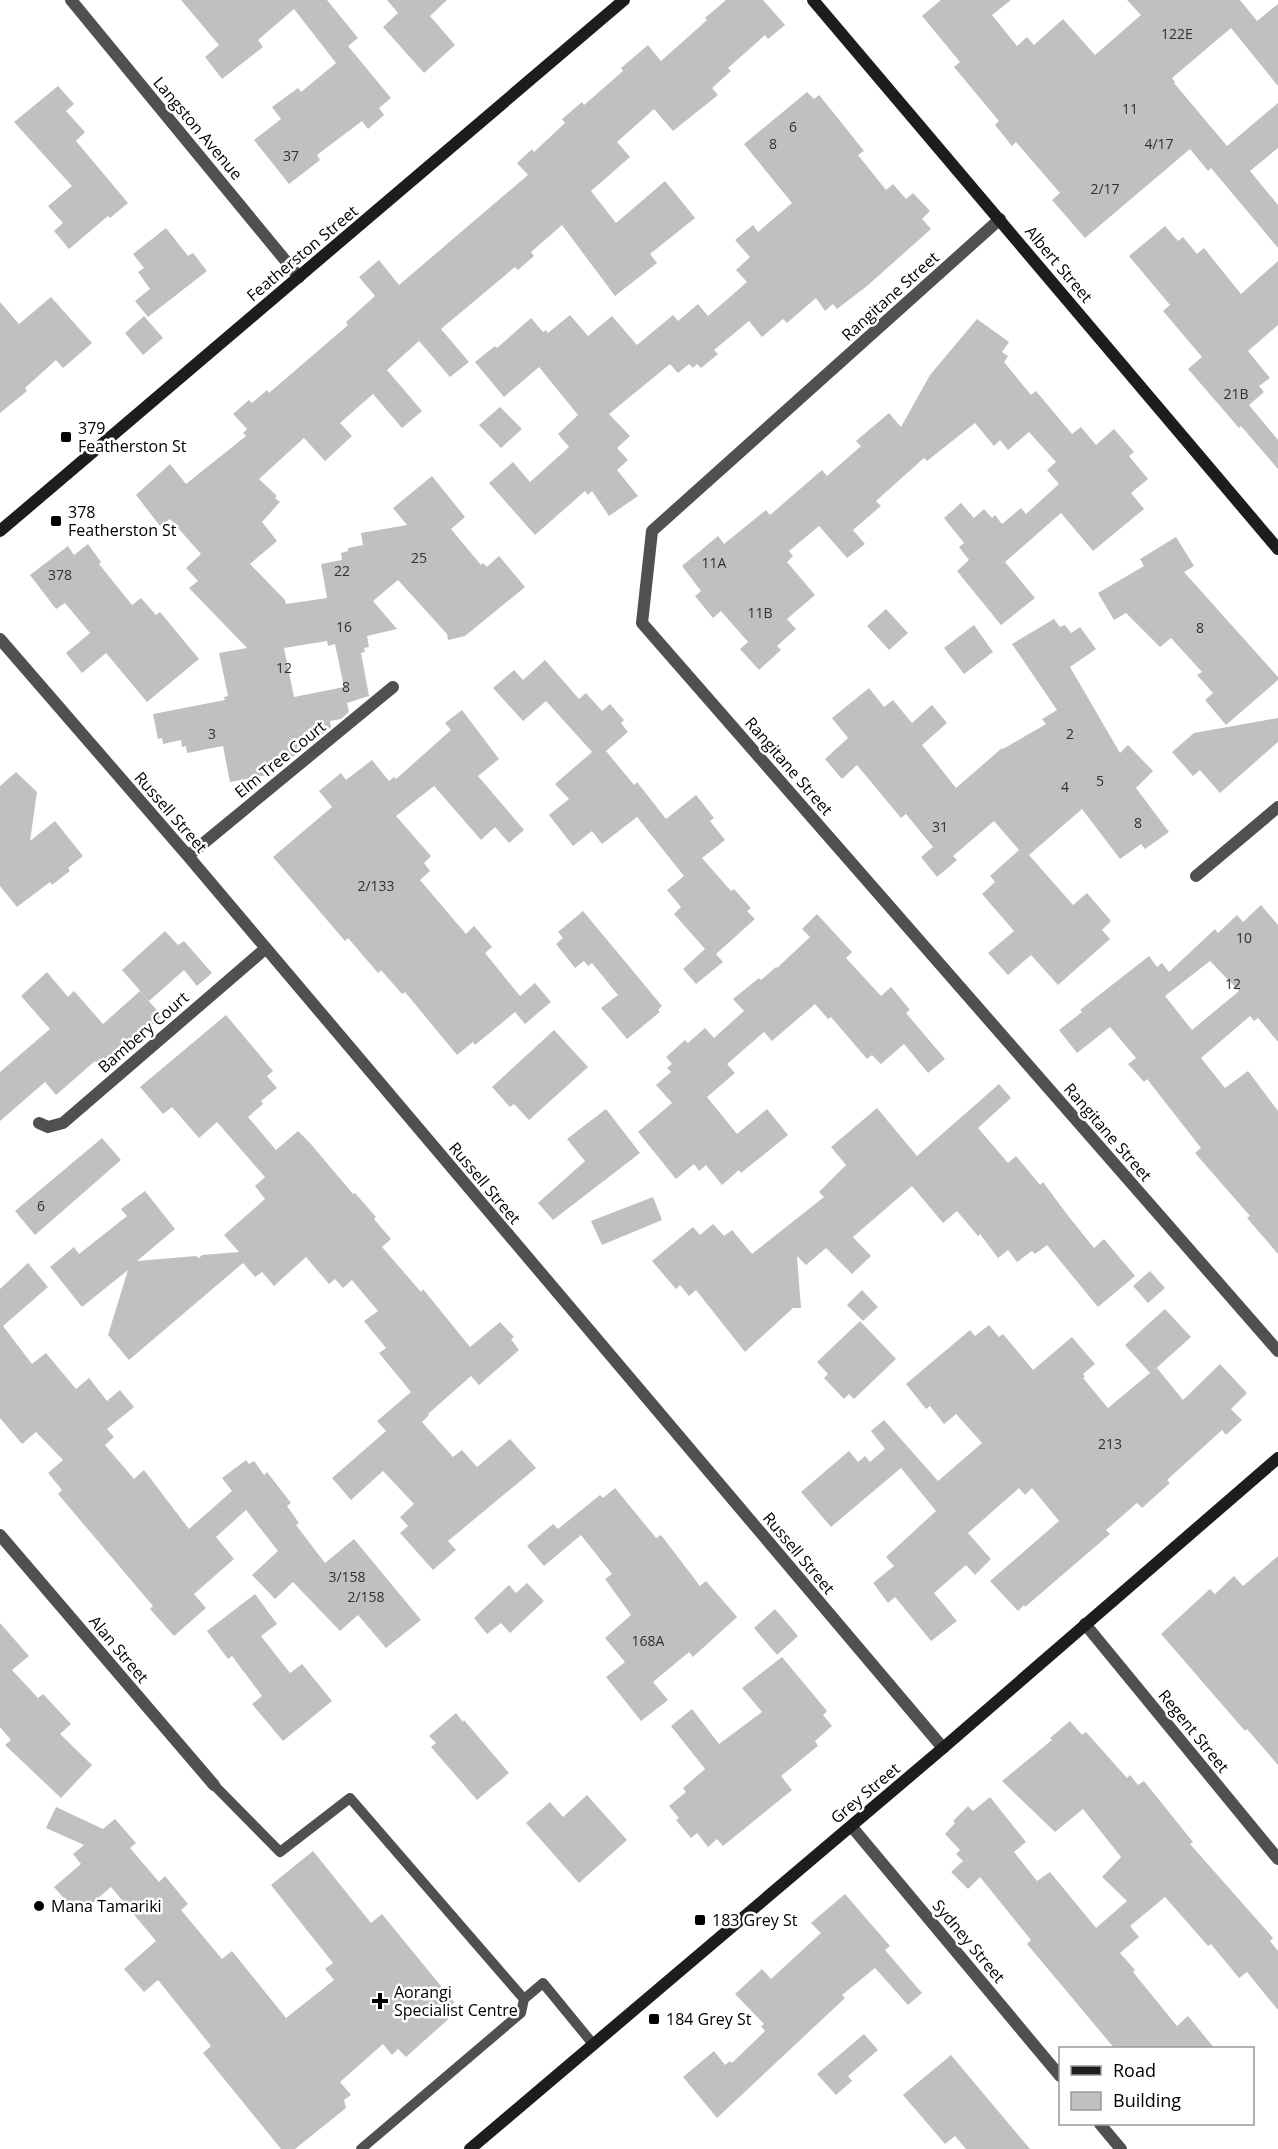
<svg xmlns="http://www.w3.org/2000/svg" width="1278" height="2149" font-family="'Open Sans',sans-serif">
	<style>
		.building { fill: #c0c0c0; fill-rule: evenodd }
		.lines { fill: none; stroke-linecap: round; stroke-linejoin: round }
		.lane { stroke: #505050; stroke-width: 10 }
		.street { stroke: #505050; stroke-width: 12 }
		.secondary { stroke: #1d1d1d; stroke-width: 12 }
		.poi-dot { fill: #000; stroke: #fff; stroke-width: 2 }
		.labels { text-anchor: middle; stroke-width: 5; stroke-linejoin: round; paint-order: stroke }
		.number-label { font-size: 14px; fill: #303030 }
		.street-label { font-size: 16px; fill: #000; stroke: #fff }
		.poi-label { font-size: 16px; fill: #000; stroke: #fff; text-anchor: start }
	</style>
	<rect width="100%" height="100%" fill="#fff"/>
	<!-- building -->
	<path class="building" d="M181 0H327L358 38 348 46 391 98 379 108 384 115 368 129 362 121 317 155 320 160 289 184 254 140 281 119 272 107 298 88 301 92 336 63 294 9 258 40 263 47 222 79 205 57 219 45Z
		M387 0H447L430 16 455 45 424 73 383 27 398 13Z
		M726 0H763L785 25 768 39 765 35 728 68 731 71 712 88 718 95 673 131 654 109 617 142 630 157 591 191 616 223 665 181 695 218 650 254 657 263 615 296 562 225 531 252 534 256 518 270 515 267 441 329 469 362 450 377 419 341 387 370 422 411 402 428 373 394 340 423 352 436 325 461 304 438 259 479 277 496 275 498 280 502 262 522 277 541 250 564 285 600 286 604 327 598 321 564 342 560 341 553 348 551V548L363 545 361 533 407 525 393 508 432 476 465 517 451 529 481 565 483 563 487 567 499 556 525 587 465 636 448 640 447 634 398 580 373 601 397 629 367 636 369 647 364 648 365 652 361 653 369 696 347 703 349 712 341 719 330 721 331 727 323 734 296 739 298 751 294 752 295 756 277 760 278 767 272 768 273 774 230 782 223 746 187 753 186 746 182 747 181 740 163 744 162 738 158 739 153 714 225 700 224 697 228 696 219 653 247 648 189 588 198 581 186 568 201 554 170 519 160 526 136 495 170 464 186 484 246 436 243 433 247 429 233 414 249 400 252 403 267 390 269 393 348 325 346 322 375 296 359 277 379 260 399 285 528 175 517 163 532 149 534 152 565 123 562 119 582 102 584 105 623 71 621 68 648 45 661 61 707 20 705 18ZM327 641 328 646 335 644 344 687 294 697 284 648Z
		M941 0H1011L992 15 1017 46 1027 37 1034 45 1063 19 1095 55 1141 15 1127 0H1240L1257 21 1278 4V86L1231 28 1172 78 1175 82 1174 83 1227 146 1278 103V148L1250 171 1278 205V248L1211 168 1208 171 1190 149 1085 238 1052 200 1060 193 1016 142 1012 146 995 125 999 121 954 67 960 62 922 16Z
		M58 86 74 104 66 111 85 132 76 141 128 203 110 218 108 216 69 249 54 231 63 223 48 206 72 186 14 122Z
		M807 92 814 99 819 95 837 117 864 151 858 155 886 190 893 184 906 199 913 193 930 211 922 219 931 229 867 286 837 309 833 304 825 311 816 298 787 323 783 319 762 337 749 321 714 350 718 354 701 368 697 364 693 368 689 364 678 373 670 364 609 414 630 436 617 448 628 460 617 470 638 496 609 516 592 491 588 495 585 491 535 535 489 483 513 462 530 482 569 447 558 434 578 415 539 367 504 397 475 362 495 346 497 348 531 318 543 332 546 330 548 333 570 315 588 336 612 316 637 345 673 315 678 321 698 304 708 316 747 282 736 270 750 257 735 240 753 225 758 232 792 203 744 144Z
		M1165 226 1178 241 1183 237 1197 254 1204 248 1241 294 1278 261V325L1248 351 1270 378 1259 386 1264 392 1249 405 1278 440V469L1241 426 1239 428 1188 369 1202 357 1163 311 1170 305 1129 256Z
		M166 228 188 256 193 253 207 271 148 317 135 301 150 289 138 272 144 268 133 254Z
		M51 297 92 343 63 368 56 360 25 388 27 391 0 413V302L19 324Z
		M144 316 163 338 143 355 125 333Z
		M977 319 1009 342 1002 352 1008 356 1004 362 1031 395 1036 391 1072 434 1081 427 1096 445 1114 429 1134 452 1129 456 1148 479 1131 493 1144 509 1093 551 1061 513 1005 562 1035 598 1001 625 957 571 969 560 959 547 964 543 944 518 961 503 974 518 984 509 992 518 995 515 1002 524 1021 508 1026 514 1059 484 1047 470 1056 462 1029 432 1008 450 1000 440 994 446 975 423 927 461 924 458 876 501 881 506 853 530 865 544 847 558 819 526 789 551 793 556 787 562 815 595 787 619 796 629 777 646 781 650 759 670 740 649 748 642 721 611 713 618 695 596 701 591 682 566 718 536 724 544 766 510 770 515 822 470 827 476 861 446 856 441 889 413 901 427 930 375Z
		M500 407 522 429 501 448 479 425Z
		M1176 537 1194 566 1184 572 1278 677V680L1226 725 1205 700 1213 693 1197 675 1202 672 1171 638 1160 647 1126 613 1114 620 1098 593 1144 566 1140 559Z
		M88 544 101 562 99 564 132 605 141 598 156 615 160 612 199 659 147 702 106 653 82 673 66 653 90 633 65 603 56 609 30 575 68 546 74 555Z
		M886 609 908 633 889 650 867 626Z
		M1054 619 1060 627 1065 625 1071 633 1080 627 1096 649 1070 667 1120 753 1128 745 1153 771 1136 788 1169 832 1145 849 1141 844 1120 859 1082 809 1029 855 1073 905 1087 893 1111 921 1102 930 1110 939 1058 985 1031 955 1008 975 988 953 1014 931 982 894 995 882 990 876 1019 850 994 821 953 856 957 860 937 877 921 857 933 847 906 814 901 818 857 765 842 779 825 759 848 738 832 718 869 688 884 707 893 700 912 723 932 705 947 723 922 745 956 788 1002 748 1003 749 1046 724 1042 719 1057 710 1012 644Z
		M974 625 993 652 964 674 944 648Z
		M545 660 579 699 586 693 602 711 610 704 624 720 621 723 628 732 606 751 634 785 637 782 666 819 696 795 714 818 710 821 725 840 702 858 731 891 734 889 751 908 747 911 755 919 716 954 723 962 696 984 683 969 705 949 674 914 681 907 667 890 684 876 637 817 602 844 592 831 573 846 549 815 569 799 555 784 592 752 546 701 523 721 493 688 514 670 523 680Z
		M462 710 499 759 478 776 524 830 509 843 495 827 481 840 434 786 396 816 431 856 424 863 430 871 420 880 466 934 474 926 492 947 485 953 520 996 535 983 551 1002 525 1024 515 1012 475 1045 473 1042 457 1055 405 992 402 994 381 970 378 973 348 938 345 941 273 857 332 807 319 791 341 773 346 780 372 760 389 781 394 777 396 779 451 730 445 723Z
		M1278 718V742L1220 793 1200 770 1193 776 1172 752 1194 733Z
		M16 772 37 792 30 841 55 821 83 856 68 868 70 871 52 885 50 882 17 907 0 886V786Z
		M1261 905 1278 925V1042L1258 1018 1254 1021 1250 1016 1201 1058 1225 1088 1248 1071 1278 1111V1254L1247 1218 1250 1216 1195 1153 1201 1148 1147 1079 1144 1082 1128 1064 1136 1058 1110 1027 1077 1053 1059 1030 1082 1012 1080 1010 1149 956 1157 967 1162 963 1169 972 1215 929 1218 933 1237 915 1243 922ZM1210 961 1239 991 1192 1030 1165 996Z
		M583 911 662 1006 658 1010 660 1012 627 1039 601 1008 618 995 592 963 588 966 584 961 575 968 556 944 563 938 558 932Z
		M817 914 852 952 846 958 881 996 891 987 910 1010 906 1013 945 1059 928 1073 904 1044 881 1064 872 1055 867 1059 831 1017 828 1019 815 1004 772 1041 764 1032 727 1064 735 1073 707 1097 737 1134 767 1109 788 1135 741 1173 739 1170 722 1185 706 1165 699 1171 694 1164 676 1179 638 1132 672 1103 656 1085 671 1072 667 1068 672 1064 666 1057 685 1040 688 1043 705 1028 714 1038 744 1011 733 999 759 978 761 980 776 967 777 968 810 937 802 929Z
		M165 931 178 945 184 941 212 973 197 986 184 970 149 1001 122 970Z
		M47 972 68 997 74 991 103 1024 140 991 162 1016 102 1069 95 1061 56 1095 45 1082 0 1121V1072L50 1029 21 996Z
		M226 1015 273 1071 267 1076 277 1088 261 1101 263 1104 248 1117 276 1150 298 1131 310 1143 353 1194 355 1193 376 1217 374 1219 391 1239 382 1247 421 1292 423 1289 470 1347 500 1322 514 1337 511 1339 519 1350 479 1385 471 1376 428 1414 429 1415 422 1422 453 1457 462 1450 477 1467 510 1439 536 1468 448 1541 456 1550 433 1570 400 1533 408 1526 400 1517 414 1504 383 1471 351 1500 332 1478 386 1431 377 1421 411 1392 379 1353 386 1348 364 1321 378 1311 352 1280 343 1288 335 1279 329 1284 306 1257 274 1286 262 1272 255 1277 243 1263 129 1360 108 1335 128 1270 82 1307 50 1267 74 1247 79 1254 127 1216 121 1209 145 1191 175 1229 137 1261 196 1256 199 1258 202 1255 239 1252 224 1235 265 1199 255 1186 265 1177 217 1122 199 1138 172 1107 163 1114 140 1087Z
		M554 1030 588 1067 529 1120 514 1104 510 1107 492 1087Z
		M999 1084 1011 1098 978 1128 1008 1163 1016 1156 1040 1185 1043 1182 1069 1217 1094 1248 1104 1239 1135 1276 1098 1307 1047 1245 1035 1254 1032 1251 1017 1262 1008 1250 998 1258 980 1234 978 1236 957 1211 943 1223 912 1186 853 1237 871 1256 852 1274 826 1248 806 1265 797 1256 801 1308H793L745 1352 696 1290 689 1296 680 1285 676 1289 652 1261 693 1227 700 1235 713 1224 724 1236 732 1230 752 1254 824 1197 819 1192 846 1165 831 1147 877 1108 917 1156Z
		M606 1109 640 1153 553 1220 538 1203 585 1161 567 1139Z
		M102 1138 121 1160 35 1235 15 1211Z
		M653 1197 662 1220 602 1245 591 1221Z
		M28 1263 48 1287 3 1326 32 1364 46 1353 76 1389 89 1378 107 1401 120 1390 134 1407 107 1429 114 1437 105 1445 134 1479 144 1470 189 1529 232 1491 222 1478 246 1460 249 1464 254 1461 264 1475 267 1472 291 1503 287 1506 299 1523 296 1525 325 1563 354 1539 421 1620 386 1648 358 1615 340 1631 293 1582 275 1599 252 1575 278 1551 246 1510 216 1537 234 1559 194 1594 206 1608 174 1636 150 1609 153 1606 58 1494 62 1490 48 1473 63 1460 36 1432 22 1444 0 1418V1289Z
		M1150 1271 1165 1288 1148 1303 1133 1286Z
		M862 1290 878 1307 863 1321 847 1305Z
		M1165 1309 1191 1337 1153 1371 1157 1368 1183 1400 1220 1364 1247 1393 1231 1409 1242 1420 1226 1435 1222 1430 1167 1480 1170 1483 1142 1508 1137 1503 1106 1530 1110 1534 1025 1607 1024 1605 1018 1611 990 1581 1059 1521 1032 1488 1025 1495 1019 1488 968 1533 991 1559 975 1575 966 1565 934 1593 957 1621 931 1641 895 1597 888 1603 873 1583 894 1566 886 1557 936 1511 901 1468 831 1527 801 1492 849 1451 858 1462 865 1456 870 1462 885 1449 871 1431 884 1420 938 1481 982 1443 956 1414 944 1424 930 1406 926 1409 906 1384 970 1330 975 1336 989 1325 999 1337 1003 1334 1033 1370 1072 1337 1095 1364 1083 1374 1085 1377 1083 1378 1108 1408 1150 1373 1125 1345Z
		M860 1321 896 1359 854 1399 849 1394 844 1399 824 1378 828 1374 817 1362Z
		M615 1488 656 1538 661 1535 700 1586 706 1581 737 1617 693 1657 689 1652 653 1682 668 1700 641 1721 606 1677 625 1662 605 1638 631 1615 605 1579 612 1574 581 1535 544 1566 527 1546 553 1524 558 1529 600 1495 603 1498Z
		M1278 1556V1765L1247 1729 1245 1731 1161 1634 1210 1589 1215 1594 1234 1576 1243 1586Z
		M527 1583 544 1601 510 1633 501 1623 487 1634 474 1618 509 1585 516 1593Z
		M255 1594 277 1624 261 1636 290 1673 302 1664 332 1701 283 1741 252 1704 262 1696 232 1656 228 1659 207 1631Z
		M775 1609 798 1636 777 1655 754 1628Z
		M0 1623 29 1656 12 1670 38 1698 43 1694 71 1724 60 1734 92 1765 61 1798 5 1745 11 1740 0 1727Z
		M782 1657 827 1711 823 1715 832 1726 815 1741 818 1746 781 1776 792 1790 723 1846 717 1839 708 1847 697 1833 691 1838 676 1820 679 1818 669 1806 686 1792 683 1788 705 1769 671 1726 692 1709 719 1744 762 1712 742 1688Z
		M456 1713 463 1722 464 1720 509 1773 477 1800 431 1747 436 1743 429 1736Z
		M1070 1721 1082 1735 1086 1732 1127 1778 1130 1775 1138 1785 1144 1781 1193 1842 1190 1844 1273 1938 1270 1941 1278 1951V2010L1247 1972 1239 1978 1211 1944 1208 1946 1165 1897 1130 1926 1139 1937 1120 1953 1135 1970 1133 1972 1177 2026 1188 2016 1215 2049H1115L1027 1944 1031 1940 980 1877 968 1889 951 1872 963 1861 956 1854 960 1850 945 1834 955 1823 953 1821 968 1806 973 1811 990 1797 1026 1842 1014 1852 1037 1881 1050 1872 1096 1928 1127 1901 1102 1877 1121 1857 1083 1809 1055 1832 1002 1781 1052 1740 1050 1738Z
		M587 1795 627 1840 579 1883 526 1823 550 1802 563 1817Z
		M56 1807 103 1829 115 1819 136 1843 130 1848 159 1882 165 1876 188 1904 181 1910 222 1959 232 1951 286 2018 334 1980 325 1969 333 1963 271 1885 313 1851 371 1923 382 1914 454 2002 447 2012 453 2015 406 2057 398 2049 392 2055 383 2044 340 2082 351 2095 344 2100 346 2108 295 2149H281L203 2053 211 2046 158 1980 144 1992 124 1969 156 1941 111 1887 78 1915 54 1887 81 1864 73 1854 84 1845 46 1828Z
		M845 1894 890 1946 885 1950 922 1993 908 2005 875 1968 842 1995 845 1998 717 2118 683 2077 714 2051 725 2065 730 2061 732 2063 765 2031 761 2026 764 2024 735 1994 762 1969 771 1979 821 1933 811 1923Z
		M864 2034 878 2050 848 2076 852 2081 836 2095 817 2074Z
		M951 2055 1030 2149H966L955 2136 945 2144 903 2095Z"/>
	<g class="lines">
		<!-- lane -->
		<path class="lane" d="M214 1785 280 1852 350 1798 524 1999 543 1983 593 2044
			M361 2149 521 2013 524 1999"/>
		<!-- street -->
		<path class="street" d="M71 0 299 277
			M1000 219 652 531 642 623 1278 1351
			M0 639 188 856 943 1748
			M188 856 393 687
			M1196 876 1278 807
			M39 1123 48 1127 63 1123 265 949
			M0 1535 214 1785
			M1085 1624 1278 1859
			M852 1827 1060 2076
			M1100 2124 1121 2149"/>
		<!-- secondary -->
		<path class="secondary" d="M813 0 1278 549
			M0 531 624 0
			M470 2149 943 1748 1278 1458"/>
	</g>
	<!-- markers -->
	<g class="poi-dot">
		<rect x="60" y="431" width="12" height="12" rx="3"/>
		<rect x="50" y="515" width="12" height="12" rx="3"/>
		<circle cx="39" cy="1906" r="6"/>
		<rect x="694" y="1914" width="12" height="12" rx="3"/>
		<path d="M377 1992h6v6h6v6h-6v6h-6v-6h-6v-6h6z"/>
		<rect x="648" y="2013" width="12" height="12" rx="3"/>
	</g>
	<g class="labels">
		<!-- number labels -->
		<g class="number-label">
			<text x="1177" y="39">122E</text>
			<text x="1130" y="114">11</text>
			<text x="793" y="132">6</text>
			<text x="773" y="149">8</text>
			<text x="1159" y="149">4/17</text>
			<text x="291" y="161">37</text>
			<text x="1105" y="194">2/17</text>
			<text x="1236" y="399">21B</text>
			<text x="419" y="563">25</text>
			<text x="714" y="568">11A</text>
			<text x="342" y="576">22</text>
			<text x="60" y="580">378</text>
			<text x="760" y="618">11B</text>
			<text x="344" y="632">16</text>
			<text x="1200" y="633">8</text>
			<text x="284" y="673">12</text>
			<text x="346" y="692">8</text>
			<text x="212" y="739">3</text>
			<text x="1070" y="739">2</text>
			<text x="1100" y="786">5</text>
			<text x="1065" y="792">4</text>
			<text x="1138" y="828">8</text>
			<text x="940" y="832">31</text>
			<text x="376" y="891">2/133</text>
			<text x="1244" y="943">10</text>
			<text x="1233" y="989">12</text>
			<text x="41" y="1211">6</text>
			<text x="1110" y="1449">213</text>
			<text x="347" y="1582">3/158</text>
			<text x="366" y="1602">2/158</text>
			<text x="648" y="1646">168A</text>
		</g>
		<!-- street labels -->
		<g class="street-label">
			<text transform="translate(198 128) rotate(50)" y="6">Langston Avenue</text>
			<text transform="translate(302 253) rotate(-40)" y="6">Featherston Street</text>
			<text transform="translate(1059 264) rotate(50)" y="6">Albert Street</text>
			<text transform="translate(890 296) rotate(-42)" y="6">Rangitane Street</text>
			<text transform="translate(280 759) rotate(-39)" y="6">Elm Tree Court</text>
			<text transform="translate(789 766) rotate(49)" y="6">Rangitane Street</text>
			<text transform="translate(171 812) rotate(49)" y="6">Russell Street</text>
			<text transform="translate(143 1032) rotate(-41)" y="6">Bambery Court</text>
			<text transform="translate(1108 1132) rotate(49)" y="6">Rangitane Street</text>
			<text transform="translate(485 1183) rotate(50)" y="6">Russell Street</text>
			<text transform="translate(799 1553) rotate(50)" y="6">Russell Street</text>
			<text transform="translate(119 1649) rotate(50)" y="6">Alan Street</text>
			<text transform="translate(1194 1731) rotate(51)" y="6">Regent Street</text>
			<text transform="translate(865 1793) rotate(-40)" y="6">Grey Street</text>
			<text transform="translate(969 1941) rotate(50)" y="6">Sydney Street</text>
		</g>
		<!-- poi labels -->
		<g class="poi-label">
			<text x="78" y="434">379<tspan x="78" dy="18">Featherston St</tspan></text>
			<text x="68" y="518">378<tspan x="68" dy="18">Featherston St</tspan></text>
			<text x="51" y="1912">Mana Tamariki</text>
			<text x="712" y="1926">183 Grey St</text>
			<text x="394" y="1998">Aorangi<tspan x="394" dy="18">Specialist Centre</tspan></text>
			<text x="666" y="2025">184 Grey St</text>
		</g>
	</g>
	<!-- legend -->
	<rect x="1059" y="2047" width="195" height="78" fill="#ffffff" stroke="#999999" stroke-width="1.5"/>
	<rect x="1071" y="2066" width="30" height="9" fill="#1d1d1d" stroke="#999999" stroke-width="1.5"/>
	<text x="1113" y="2077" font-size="18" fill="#000000">Road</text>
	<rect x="1071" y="2092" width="30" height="18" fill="#c0c0c0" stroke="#999999" stroke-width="1.5"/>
	<text x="1113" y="2107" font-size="18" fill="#000000">Building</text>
</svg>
